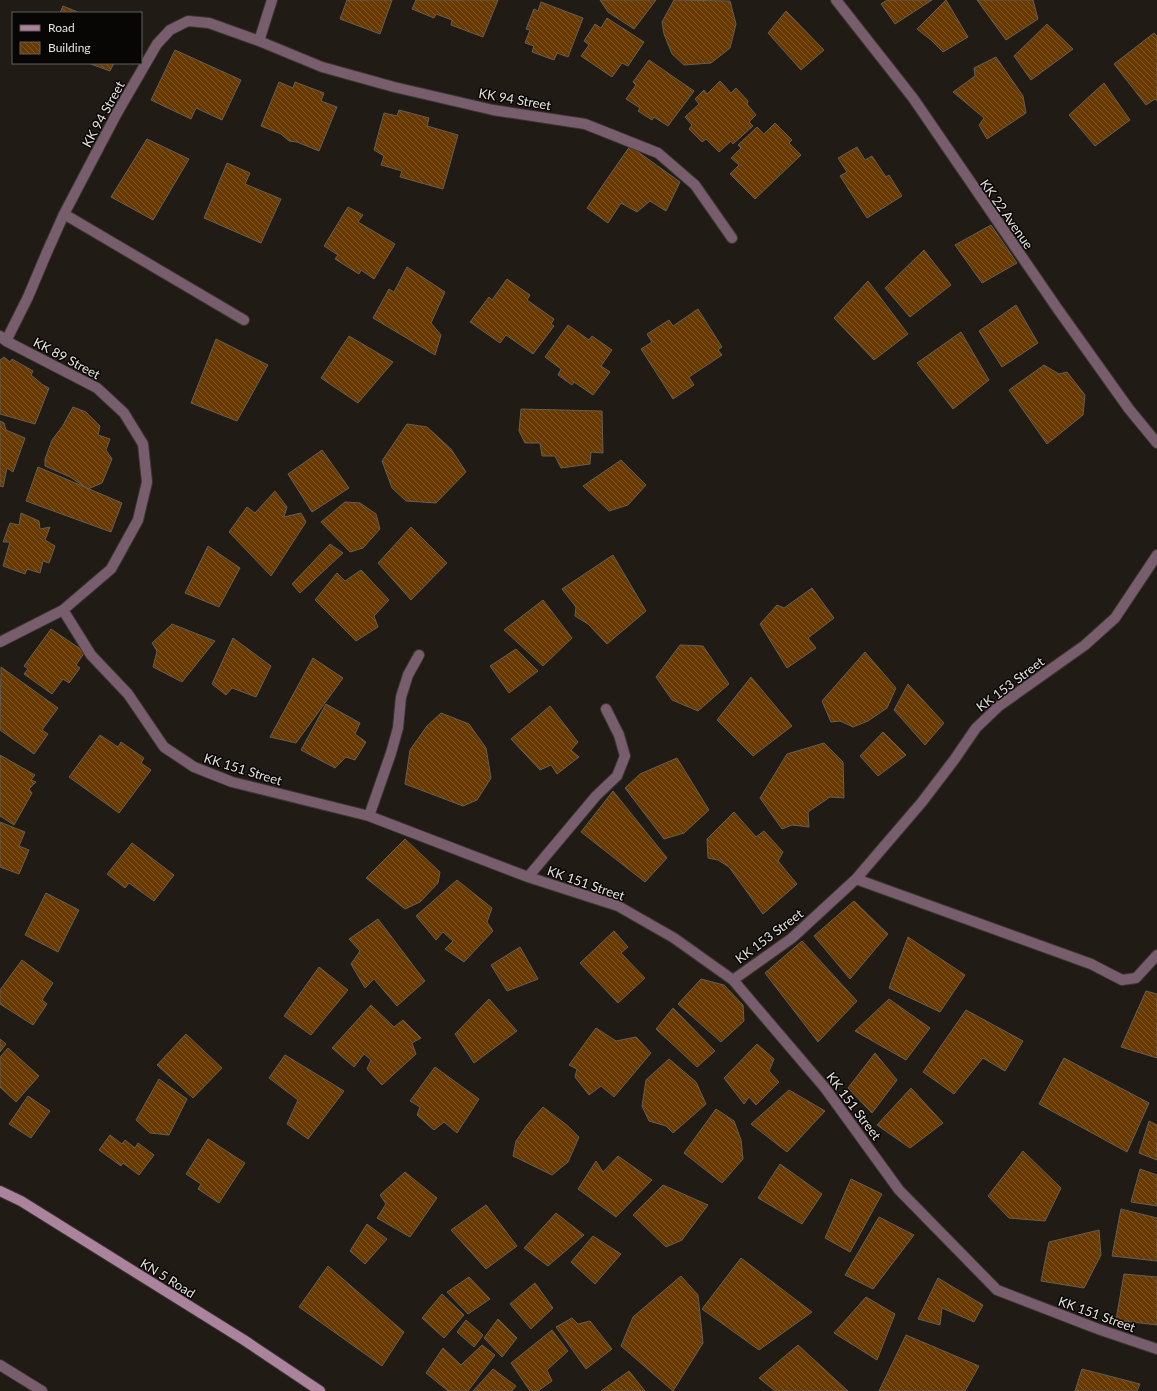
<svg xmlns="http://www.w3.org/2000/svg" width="1157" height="1391" font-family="Lato,sans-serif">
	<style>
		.building { fill: url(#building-back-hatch); stroke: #645d57 }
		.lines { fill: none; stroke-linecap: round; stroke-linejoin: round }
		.service-casing { stroke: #3d3732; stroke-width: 12 }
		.minor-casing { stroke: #3d3732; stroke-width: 12 }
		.tertiary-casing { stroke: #3d3732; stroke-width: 12 }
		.secondary-casing { stroke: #3d3732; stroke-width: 12 }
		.service { stroke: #785e6d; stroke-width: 10 }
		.minor { stroke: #785e6d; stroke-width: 10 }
		.tertiary { stroke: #785e6d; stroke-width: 10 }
		.secondary { stroke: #ac839c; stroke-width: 10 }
		.labels { text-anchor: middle; stroke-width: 3; stroke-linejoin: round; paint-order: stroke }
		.street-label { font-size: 13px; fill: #e7e3e0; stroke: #080605 }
	</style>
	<defs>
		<pattern id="building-back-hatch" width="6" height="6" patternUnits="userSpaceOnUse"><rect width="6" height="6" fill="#683a00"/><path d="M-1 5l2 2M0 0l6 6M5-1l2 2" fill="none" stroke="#7e5625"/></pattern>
	</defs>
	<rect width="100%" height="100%" fill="#211b16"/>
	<!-- building -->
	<path class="building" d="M347 0H392L380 34 340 19Z
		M416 0H498L483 37 451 25 452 20 436 14 434 18 412 9Z
		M600 0H656L634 29 608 12Z
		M674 0 730 1 736 24 730 48 711 63 684 65 672 54 664 34 662 22Z
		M887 0H932L895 24 881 4Z
		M946 0 968 37 943 52 931 40 917 29Z
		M977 0H1033L1038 19 1006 40Z
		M541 2 583 18 568 57 557 53 554 60 532 52 534 46 525 43 530 30 526 29 534 9 538 11Z
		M63 6 80 13H60Z
		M786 11 824 50 801 70 768 33Z
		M607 18 644 42 628 66 622 63 612 77 581 56 589 45 584 41 595 24 601 28Z
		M1047 24 1073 49 1031 80 1014 56Z
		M1154 33 1157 36V101L1155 99 1146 105 1114 64Z
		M175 50 241 80 222 120 196 108 191 119 151 100Z
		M996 57 1023 96 1026 113 987 139 979 125 984 118 953 92 975 76 974 68Z
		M649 60 694 91 668 126 654 117 652 120 638 111 640 108 626 99 636 85 633 82Z
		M88 63H114L110 71Z
		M720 81 731 93 736 88 748 101 747 104 756 115 749 122 753 126 733 144 731 141 719 152 706 139 702 142 689 129 692 125 685 117 699 104 695 99 704 90 707 94Z
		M279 82 293 88 295 82 324 93 321 101 337 107 319 151 297 142 289 141 281 134 261 126Z
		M1104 83 1130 120 1095 146 1069 115Z
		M399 110 429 118 427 126 458 135 443 189 400 177 402 171 381 165 384 156 374 150 384 113 397 116Z
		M775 123 792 140 789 143 801 155 755 199 730 174 739 165 731 158 741 148 738 145 757 127 764 134Z
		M147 139 189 159 153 220 111 197Z
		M630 146 680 182 666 211 650 201 637 212 621 203 608 223 587 208Z
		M857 147 865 160 872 156 886 177 889 175 902 196 867 218 840 176 847 172 838 158Z
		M227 163 250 173 245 184 281 199 261 243 204 218Z
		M348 207 363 215 358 222 395 244 374 279 361 270 359 274 335 259 338 255 324 246Z
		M991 225 1017 263 982 283 955 245Z
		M924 250 951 285 910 317 885 288Z
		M407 267 445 292 431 323 441 335 435 355 373 318 389 289 394 292Z
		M507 279 530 295 527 300 554 319 551 324 554 326 533 354 506 335 500 343 470 322 489 297 492 300Z
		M868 281 908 334 874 360 834 318Z
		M1016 305 1038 343 1002 367 979 331Z
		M698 309 722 347 718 350 722 355 689 377 694 385 673 399 641 349 652 342 647 334 669 320 673 326Z
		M568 325 589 340 592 336 612 350 601 366 610 372 593 395 574 382 572 385 558 375 561 369 545 357Z
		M961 332 989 380 953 409 917 363Z
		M349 336 393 362 358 403 321 378Z
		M216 339 268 365 237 421 191 403Z
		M4 357 10 362 12 359 33 371 31 375 43 385 49 388 35 424 0 414V360Z
		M1044 365 1059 374 1067 372 1085 395 1083 415 1047 444 1009 390Z
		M73 407 86 412 100 426 98 435 110 439 106 450 112 459 102 483 88 489 70 477 45 466V459L52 440 62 427Z
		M521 409 602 411 603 453 591 452 590 464 561 468 555 456H542L540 443H525L519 431Z
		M0 421 4 423 6 430 25 438 13 472 7 468 3 487 0 486Z
		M407 424 427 427 451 449 466 472 436 503 406 501 392 488 382 461Z
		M322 450 349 488 312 512 288 474Z
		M621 460 646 485 628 505 609 511 583 486Z
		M38 467 122 503 111 532 26 501Z
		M275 491 287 507 284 517 301 513 306 522 271 576 229 532 247 507 255 513Z
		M345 502 360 503 376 514 380 529 363 548 350 552 321 522Z
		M21 513 39 521 40 529 50 527 45 540 55 546 49 563 43 561 40 573 27 569 25 574 3 566 10 542H3L10 523 19 525Z
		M411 527 447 563 411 600 378 563Z
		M330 544 343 553 300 593 292 584Z
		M208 546 240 568 219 607 185 593Z
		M613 555 646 611 607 644 588 624 575 616 576 607 562 589Z
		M361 570 389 600 374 616 378 627 356 641 315 600 337 573 345 581Z
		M812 588 834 618 808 638 816 648 787 668 760 624 777 605 784 608Z
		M543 600 572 638 543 666 504 630Z
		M172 624 215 641 182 682 153 667 157 651 152 643Z
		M51 629 85 652 76 665 80 668 69 683 63 679 52 694 24 674 28 669 24 666Z
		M233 638 271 666 256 697 232 688 226 695 212 684Z
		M680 645 703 646 729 684 698 711 672 700 656 677Z
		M516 649 538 671 509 693 490 666Z
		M865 652 896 688 887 708 868 721 853 727 840 721 831 722 822 701Z
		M313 658 343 678 296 743 270 737Z
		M1 667 58 708 42 730 48 734 34 754 0 730Z
		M751 677 792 726 753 756 717 720Z
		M908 684 944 723 925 745 894 710Z
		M326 704 360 723 355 734 366 742 355 760 346 757 335 768 301 750Z
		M550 706 578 742 571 750 579 757 557 774 551 765 540 770 511 739Z
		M441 713 469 724 486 748 491 778 477 800 463 806 405 784 410 750 427 726Z
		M883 732 906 755 878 776 860 756Z
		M100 735 118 747 121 742 144 758 141 763 151 770 119 813 69 777Z
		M824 743 843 762 844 798 830 797 808 812 809 827 792 825 782 829 760 798 787 754Z
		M0 755 35 775 31 780 36 782 29 789 32 793 14 825 0 816Z
		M677 758 709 810 684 833 664 839 625 788 640 774Z
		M613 791 667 858 645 882 581 832Z
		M734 812 756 837 764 831 783 852 778 861 797 884 763 914 729 867 718 860 708 858 707 839Z
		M0 822 25 832 19 846 29 850 19 874 0 867Z
		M405 839 440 872 438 883 420 902 405 909 366 878Z
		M132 843 174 875 154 901 129 883 125 888 107 874Z
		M457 880 492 908 487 922 493 931 464 962 445 949 453 941 443 932 436 940 416 916Z
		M46 893 79 910 58 952 25 935Z
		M854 901 888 934 850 979 814 936Z
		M378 919 425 981 397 1006 374 979 365 988 351 964 360 951 349 939Z
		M614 931 628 947 621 953 645 978 618 1003 580 963Z
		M908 937 965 975 940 1012 889 988Z
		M802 941 857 1001 818 1042 765 973Z
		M520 947 538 979 507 991 491 965Z
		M22 960 53 983 42 1000 47 1004 33 1025 0 1004V990Z
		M319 967 348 990 311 1035 284 1016Z
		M701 979 724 985 743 1005 744 1021 721 1042 678 1004Z
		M1146 991 1157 994V1058L1121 1047Z
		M489 999 517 1031 474 1063 455 1034Z
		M889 999 930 1028 906 1060 855 1031Z
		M371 1005 394 1027 403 1020 421 1038 412 1043 416 1054 382 1085 367 1069 371 1060 364 1054 354 1067 332 1048Z
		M673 1008 715 1051 697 1067 656 1029Z
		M966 1010 1023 1041 1005 1071 983 1058 954 1094 923 1072Z
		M596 1028 616 1041 636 1037 651 1053 614 1097 601 1086 589 1095 575 1077 577 1069 569 1065Z
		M186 1034 222 1068 193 1098 157 1065Z
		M0 1039 6 1044 0 1052Z
		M757 1044 774 1059 769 1071 779 1082 756 1105 749 1097 744 1104 724 1078Z
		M8 1048 39 1076 16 1102 0 1087V1057Z
		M875 1053 897 1080 872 1113 848 1088Z
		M285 1055 344 1091 308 1139 287 1124 298 1100 269 1078Z
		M1064 1058 1149 1103 1127 1152 1039 1104Z
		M669 1059 696 1082 706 1104 673 1133 666 1126 649 1121 642 1106 646 1080Z
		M435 1067 479 1099 457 1133 444 1122 434 1130 417 1115 420 1107 410 1101Z
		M159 1079 187 1099 169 1135 150 1133 136 1120Z
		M911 1088 943 1123 910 1148 877 1125Z
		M789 1090 825 1111 787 1152 751 1124Z
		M28 1096 50 1111 31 1138 9 1124Z
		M543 1107 568 1126 579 1137 568 1162 552 1175 513 1156 516 1141 527 1125Z
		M716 1109 734 1121 741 1140 743 1159 722 1183 684 1153Z
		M1149 1121 1157 1125V1160L1139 1153Z
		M110 1135 122 1144 125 1140 135 1148 138 1143 154 1155 139 1175 123 1163 121 1166 99 1150Z
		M208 1139 245 1163 219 1203 198 1189 201 1184 186 1174Z
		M1023 1151 1061 1188 1045 1221 1009 1218 988 1196Z
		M618 1156 652 1180 616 1217 578 1189 596 1161 603 1172Z
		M780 1164 822 1194 802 1224 758 1198Z
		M1140 1169 1157 1175V1206L1131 1202Z
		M405 1172 437 1198 410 1237 377 1218 386 1204 380 1195Z
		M851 1179 882 1194 850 1252 825 1238Z
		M663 1185 708 1205 682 1240 666 1247 633 1215Z
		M486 1205 517 1246 486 1269 451 1230Z
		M1121 1209 1157 1218V1261L1112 1256Z
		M556 1213 584 1235 548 1266 524 1248Z
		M879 1217 914 1235 873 1289 845 1275Z
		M367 1224 387 1239 365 1264 350 1251Z
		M1099 1230 1101 1255 1084 1288 1041 1281 1049 1242Z
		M593 1236 621 1254 595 1284 571 1262Z
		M741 1258 812 1312 759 1350 702 1309Z
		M328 1266 404 1332 382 1366 299 1307Z
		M1124 1274 1157 1277V1325L1116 1320Z
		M681 1276 698 1295 703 1343 673 1391 621 1346 633 1317Z
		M469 1277 490 1299 468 1314 447 1292Z
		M938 1278 983 1305 974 1322 942 1308 940 1325 918 1319Z
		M535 1283 553 1308 531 1329 510 1304Z
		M442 1294 464 1315 444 1338 422 1318Z
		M866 1297 895 1314 877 1360 834 1333Z
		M572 1318 578 1324 590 1321 612 1349 586 1369 556 1327Z
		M498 1319 517 1338 502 1357 484 1338Z
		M466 1320 483 1335 474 1347 457 1332Z
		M552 1330 568 1351 547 1370 552 1381 538 1391H530L511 1363Z
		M906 1335 979 1366 965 1391H879Z
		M482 1345 495 1355 468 1391H448L426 1373 443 1348 461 1365Z
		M798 1345 848 1391H775L759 1378Z
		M493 1369 516 1386 512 1391H473Z
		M1082 1369 1140 1384 1137 1391H1075Z
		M629 1371 645 1391H601Z"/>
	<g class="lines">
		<defs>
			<path id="service" d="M0 1365 42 1391"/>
			<path id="minor" d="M259 41 272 0
				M64 214 244 320
				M0 336 6 341 97 388 124 413 143 444 147 482 138 520 111 569 63 610 0 642
				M6 341 28 297 47 252 64 214 117 113 157 44 170 30 188 21 209 23 259 41 322 67 394 87 493 110 585 124 658 153 695 185 732 238
				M63 610 91 655 128 694 164 747 194 767 232 782 369 816 528 877 618 906 674 938 733 980 825 1088 899 1190 997 1290 1098 1329 1157 1349
				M369 816 391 753 398 728 401 697 408 675 419 655
				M528 877 596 796 617 776 625 756 619 735 606 709
				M856 879 922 802 954 760 976 728 999 706 1085 645 1115 618 1157 555
				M733 980 792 938 856 879 1091 964 1122 980 1136 978 1157 955"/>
			<path id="tertiary" d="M836 0 913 98 1057 308 1129 409 1157 443"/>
			<path id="secondary" d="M0 1191 21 1201 244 1340 320 1391"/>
		</defs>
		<!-- service casing -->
		<use href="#service" class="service-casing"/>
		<!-- minor casing -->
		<use href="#minor" class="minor-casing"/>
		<!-- tertiary casing -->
		<use href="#tertiary" class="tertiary-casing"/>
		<!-- secondary casing -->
		<use href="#secondary" class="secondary-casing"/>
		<!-- service -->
		<use href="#service" class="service"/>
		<!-- minor -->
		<use href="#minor" class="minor"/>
		<!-- tertiary -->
		<use href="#tertiary" class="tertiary"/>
		<!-- secondary -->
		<use href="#secondary" class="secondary"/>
	</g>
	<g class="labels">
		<!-- street labels -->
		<g class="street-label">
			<text transform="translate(515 99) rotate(10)" y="5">KK 94 Street</text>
			<text transform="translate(103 114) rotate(-61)" y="5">KK 94 Street</text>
			<text transform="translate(1007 214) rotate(55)" y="5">KK 22 Avenue</text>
			<text transform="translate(67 358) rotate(28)" y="5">KK 89 Street</text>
			<text transform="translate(1010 684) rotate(-37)" y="5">KK 153 Street</text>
			<text transform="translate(243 769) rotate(17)" y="5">KK 151 Street</text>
			<text transform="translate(586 883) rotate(19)" y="5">KK 151 Street</text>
			<text transform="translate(769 936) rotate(-37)" y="5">KK 153 Street</text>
			<text transform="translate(854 1106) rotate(53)" y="5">KK 151 Street</text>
			<text transform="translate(168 1278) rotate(32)" y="5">KN 5 Road</text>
			<text transform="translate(1097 1314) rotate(20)" y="5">KK 151 Street</text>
		</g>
	</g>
	<!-- legend -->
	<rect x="12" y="12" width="130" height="52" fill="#080605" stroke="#615e5d"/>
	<rect x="20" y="25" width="20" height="6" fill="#ac839c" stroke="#615e5d"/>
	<text x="48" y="32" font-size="12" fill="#e7e3e0">Road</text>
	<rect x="20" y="42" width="20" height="12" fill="url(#building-back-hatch)" stroke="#615e5d"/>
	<text x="48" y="52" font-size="12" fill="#e7e3e0">Building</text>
</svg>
